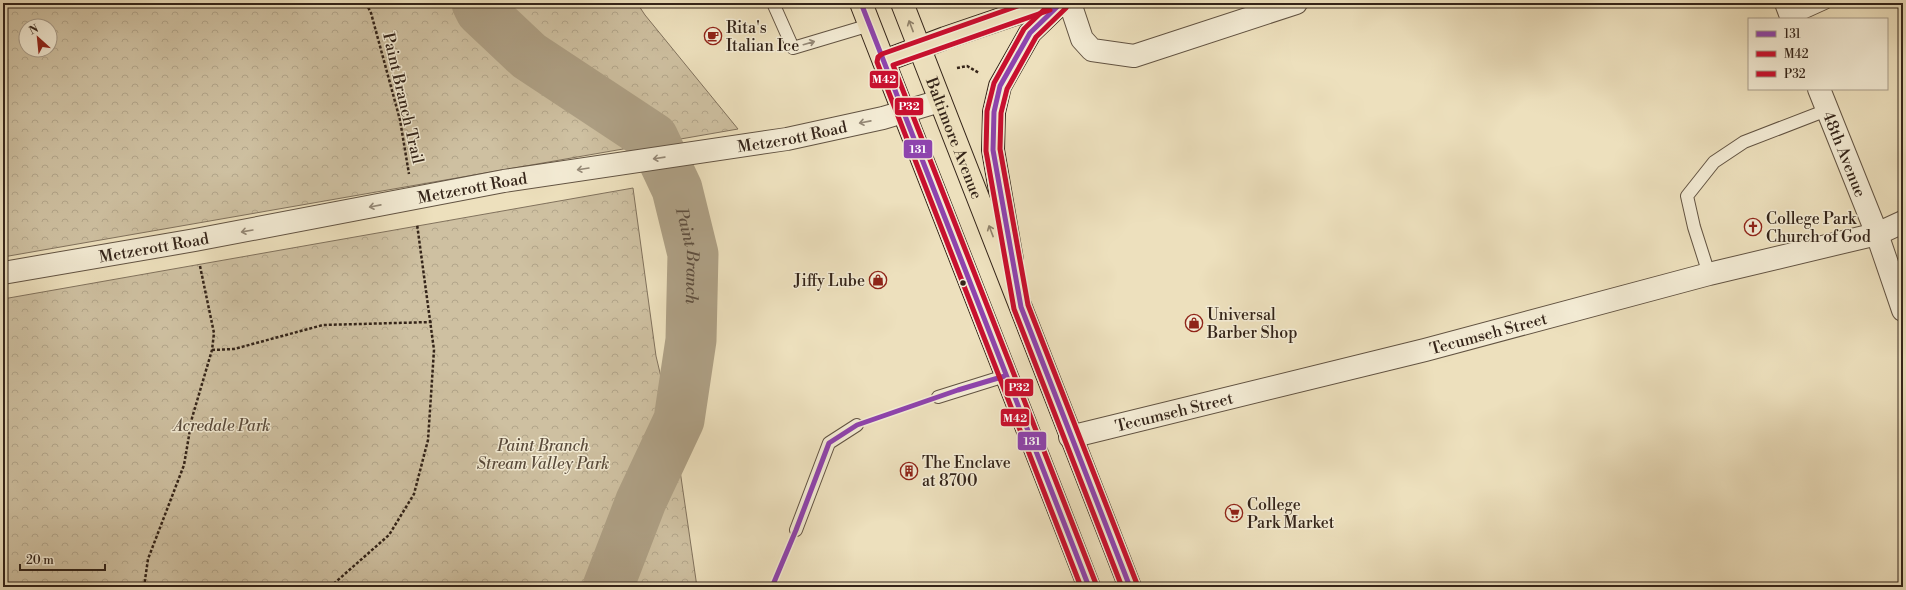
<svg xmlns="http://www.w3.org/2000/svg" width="1906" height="590" font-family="'Libre Bodoni',serif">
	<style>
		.park { fill: url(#park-crowns); stroke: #81725d; fill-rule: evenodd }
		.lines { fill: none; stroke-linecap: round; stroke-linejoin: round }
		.river { stroke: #aea085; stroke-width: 51 }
		.service-casing { stroke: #625342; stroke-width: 14 }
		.minor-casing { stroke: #625342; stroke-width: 24 }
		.primary-casing { stroke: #342419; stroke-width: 24 }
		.path { stroke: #342419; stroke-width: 2.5; stroke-dasharray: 3 2; stroke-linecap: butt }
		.service { stroke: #f3ebd4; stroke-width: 12 }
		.minor { stroke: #f3ebd4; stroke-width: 22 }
		.primary { stroke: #ede0bd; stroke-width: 22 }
		.bus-1-casing { stroke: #f3ebd4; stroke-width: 8 }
		.bus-2-casing { stroke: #f3ebd4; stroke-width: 8 }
		.bus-3-casing { stroke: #f3ebd4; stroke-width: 8 }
		.bus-1 { stroke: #8e44ad; stroke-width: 5 }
		.bus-2 { stroke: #c8102e; stroke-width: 5 }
		.bus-3 { stroke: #c8102e; stroke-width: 5 }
		.oneway { stroke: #90826b }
		.oneway2 { stroke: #948876 }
		.bus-dot { fill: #342419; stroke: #f3ebd4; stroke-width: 1.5 }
		.labels { text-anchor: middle; stroke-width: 3; stroke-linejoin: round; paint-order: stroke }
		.poi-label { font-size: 16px; fill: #342419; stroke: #f3ebd4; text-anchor: start }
		.street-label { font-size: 16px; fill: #342419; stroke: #f3ebd4 }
		.park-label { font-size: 16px; font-style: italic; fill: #5a4b3b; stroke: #f3ebd4 }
		.water-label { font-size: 17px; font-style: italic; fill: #5f4f3f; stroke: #f3ebd4 }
		.line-badge { stroke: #f3ebd4; stroke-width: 1.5 }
		.badge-label { font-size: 11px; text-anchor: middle; font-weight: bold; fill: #fff }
	</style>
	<defs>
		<pattern id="park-crowns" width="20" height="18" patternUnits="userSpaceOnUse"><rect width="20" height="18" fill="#cec0a1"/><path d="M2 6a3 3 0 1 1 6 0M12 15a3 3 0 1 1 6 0" fill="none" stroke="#b2a58a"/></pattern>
	</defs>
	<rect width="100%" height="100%" fill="#ede0bd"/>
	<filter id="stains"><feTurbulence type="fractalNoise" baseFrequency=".005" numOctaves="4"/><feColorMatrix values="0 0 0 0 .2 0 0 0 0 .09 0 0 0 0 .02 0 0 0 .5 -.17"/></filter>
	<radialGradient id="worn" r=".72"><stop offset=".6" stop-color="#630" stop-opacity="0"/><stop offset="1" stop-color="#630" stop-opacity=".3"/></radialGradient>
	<!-- park -->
	<path class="park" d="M3 3H637L645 15 738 129 3 257ZM26 26H50V50H26Z
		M633 188 656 356 675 436 697 587H3V299Z"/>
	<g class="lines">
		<!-- river -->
		<path class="river" id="s1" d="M477 3 481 11 529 56 653 138 677 189 693 254 691 340 679 420 641 501 608 587"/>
		<defs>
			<path id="service" d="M773 3 793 48 870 25
				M1792 18 1825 3
				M1709 274 1694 227 1687 196 1714 162 1744 142 1827 110
				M938 397 1005 376
				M796 530 829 443 857 425"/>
			<g id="minor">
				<path d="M1070 3 1082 39 1092 50 1134 56 1296 3"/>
				<path d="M1786 3 1792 19"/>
				<path id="s2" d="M1819 89 1877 234 1903 310"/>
				<path id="s3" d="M3 273 195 240 504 181 787 139 883 118 940 101"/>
				<path id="s4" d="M1070 437 1425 350 1709 274 1877 234 1903 222"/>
			</g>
			<g id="primary">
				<path d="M861 3 1089 587"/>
				<path id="s5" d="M902 3 1130 587"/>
				<path d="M884 61 945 38 1048 3"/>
				<path d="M1012 260 993 150 994 112 1000 86 1030 33 1061 3"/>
			</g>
		</defs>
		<!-- service casing -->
		<use href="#service" class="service-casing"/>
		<!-- minor casing -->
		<use href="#minor" class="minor-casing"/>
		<!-- primary casing -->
		<use href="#primary" class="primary-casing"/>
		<!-- path -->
		<path class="path" d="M366 3 371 13 400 120 409 174
			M957 68 967 66 979 73
			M212 350 234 349 323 325 432 322
			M144 587 148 559 184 465 192 418 212 350 214 333 200 266
			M330 587 389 535 414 494 428 440 434 350 417 224"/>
		<!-- service -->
		<use href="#service" class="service"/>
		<!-- minor -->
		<use href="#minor" class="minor"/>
		<!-- primary -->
		<use href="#primary" class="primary"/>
		<defs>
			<path id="bus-1" d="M861 3 1089 587
				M1061 3 1030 33 1000 86 994 112 993 150 1021 307 1130 587
				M772 587 796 530 829 443 857 425 958 390 1005 376"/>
			<path id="bus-2" d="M1026 3 882 54 878 57 877 62 1081 587
				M1051 3 1024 29 994 83 987 111 986 151 1014 309 1122 587"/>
			<path id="bus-3" d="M1066 8 1036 37 1007 89 1001 113 1000 149 1028 305 1137 584
				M1050 10 893 65 1096 584"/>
		</defs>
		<!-- bus-1 casing -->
		<use href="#bus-1" class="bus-1-casing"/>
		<!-- bus-2 casing -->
		<use href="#bus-2" class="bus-2-casing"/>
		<!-- bus-3 casing -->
		<use href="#bus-3" class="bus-3-casing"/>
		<!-- bus-1 -->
		<use href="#bus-1" class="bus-1"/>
		<!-- bus-2 -->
		<use href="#bus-2" class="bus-2"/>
		<!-- bus-3 -->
		<use href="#bus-3" class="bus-3"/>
	</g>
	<!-- one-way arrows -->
	<defs><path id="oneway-shaft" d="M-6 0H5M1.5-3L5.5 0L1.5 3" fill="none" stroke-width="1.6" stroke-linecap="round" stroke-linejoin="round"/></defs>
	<g class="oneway">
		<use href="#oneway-shaft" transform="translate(911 26) rotate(-111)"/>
		<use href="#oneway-shaft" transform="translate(991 231) rotate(-111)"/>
	</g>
	<g class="oneway2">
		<use href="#oneway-shaft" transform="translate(809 43) rotate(-16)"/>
		<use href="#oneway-shaft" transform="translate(865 122) rotate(169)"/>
		<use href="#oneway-shaft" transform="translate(659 158) rotate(172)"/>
		<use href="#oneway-shaft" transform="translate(583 169) rotate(171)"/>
		<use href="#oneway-shaft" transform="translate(375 206) rotate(169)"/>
		<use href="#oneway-shaft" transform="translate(247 231) rotate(170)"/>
	</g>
	<!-- icons -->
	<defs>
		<symbol id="cafe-ring" viewBox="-11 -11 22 22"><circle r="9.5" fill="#f3ebd4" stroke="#8f2418" stroke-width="1.5"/><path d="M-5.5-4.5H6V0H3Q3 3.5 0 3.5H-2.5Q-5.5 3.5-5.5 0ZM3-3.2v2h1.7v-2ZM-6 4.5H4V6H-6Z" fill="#8f2418"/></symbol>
		<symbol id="church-ring" viewBox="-11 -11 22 22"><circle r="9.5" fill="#f3ebd4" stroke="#8f2418" stroke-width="1.5"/><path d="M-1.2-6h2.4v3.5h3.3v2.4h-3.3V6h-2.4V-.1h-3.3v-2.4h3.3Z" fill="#8f2418"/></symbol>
		<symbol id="shop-ring" viewBox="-11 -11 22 22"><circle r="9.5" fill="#f3ebd4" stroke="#8f2418" stroke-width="1.5"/><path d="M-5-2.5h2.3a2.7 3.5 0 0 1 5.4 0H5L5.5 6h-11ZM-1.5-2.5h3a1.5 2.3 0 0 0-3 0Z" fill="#8f2418"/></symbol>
		<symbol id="building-ring" viewBox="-11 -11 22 22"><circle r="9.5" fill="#f3ebd4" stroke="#8f2418" stroke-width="1.5"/><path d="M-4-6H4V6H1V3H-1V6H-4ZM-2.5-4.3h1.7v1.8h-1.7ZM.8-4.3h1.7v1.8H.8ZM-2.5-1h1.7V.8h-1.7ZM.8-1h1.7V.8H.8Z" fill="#8f2418"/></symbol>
		<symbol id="supermarket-ring" viewBox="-11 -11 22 22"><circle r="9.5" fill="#f3ebd4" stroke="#8f2418" stroke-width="1.5"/><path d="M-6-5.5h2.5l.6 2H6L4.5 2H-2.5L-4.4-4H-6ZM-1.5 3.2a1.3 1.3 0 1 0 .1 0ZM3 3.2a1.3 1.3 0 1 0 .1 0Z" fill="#8f2418"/></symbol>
	</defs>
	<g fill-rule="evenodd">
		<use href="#cafe-ring" x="703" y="26" width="20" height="20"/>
		<use href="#church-ring" x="1743" y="217" width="20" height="20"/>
		<use href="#shop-ring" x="868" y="270" width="20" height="20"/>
		<use href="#shop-ring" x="1184" y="313" width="20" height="20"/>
		<use href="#building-ring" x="899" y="461" width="20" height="20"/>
		<use href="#supermarket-ring" x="1224" y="503" width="20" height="20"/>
	</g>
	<!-- markers -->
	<circle class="bus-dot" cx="963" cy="283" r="3.5"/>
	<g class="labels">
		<!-- poi labels -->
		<g class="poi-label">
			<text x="726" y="33">Rita's<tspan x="726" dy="18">Italian Ice</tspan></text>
			<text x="1766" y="224">College Park<tspan x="1766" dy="18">Church of God</tspan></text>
			<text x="865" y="286" text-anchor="end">Jiffy Lube</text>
			<text x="1207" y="320">Universal<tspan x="1207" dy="18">Barber Shop</tspan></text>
			<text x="922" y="468">The Enclave<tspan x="922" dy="18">at 8700</tspan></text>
			<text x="1247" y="510">College<tspan x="1247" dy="18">Park Market</tspan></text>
		</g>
		<!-- street labels -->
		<g class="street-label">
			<text transform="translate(404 98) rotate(77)" y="6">Paint Branch Trail</text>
			<text dy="6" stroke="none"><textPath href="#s3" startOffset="801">Metzerott Road</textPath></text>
			<text dy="6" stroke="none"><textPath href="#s5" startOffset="145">Baltimore Avenue</textPath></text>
			<text dy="6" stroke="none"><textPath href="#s2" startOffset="70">48th Avenue</textPath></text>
			<text dy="6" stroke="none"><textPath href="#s3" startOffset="477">Metzerott Road</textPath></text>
			<text dy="6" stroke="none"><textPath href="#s3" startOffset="153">Metzerott Road</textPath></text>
			<text dy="6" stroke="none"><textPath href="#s4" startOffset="431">Tecumseh Street</textPath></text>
			<text dy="6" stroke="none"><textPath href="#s4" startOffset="107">Tecumseh Street</textPath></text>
		</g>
		<!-- park labels -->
		<g class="park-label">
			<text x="222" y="431">Acredale Park</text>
			<text x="543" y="451">Paint Branch<tspan x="543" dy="18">Stream Valley Park</tspan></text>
		</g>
		<!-- water labels -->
		<g class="water-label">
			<text dy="6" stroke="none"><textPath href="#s1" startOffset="348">Paint Branch</textPath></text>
		</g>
	</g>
	<g class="line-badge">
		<rect x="869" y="70" width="30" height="19" rx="4" fill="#c8102e"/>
		<rect x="894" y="97" width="30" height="19" rx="4" fill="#c8102e"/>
		<rect x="903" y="139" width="30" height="20" rx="4" fill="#8e44ad"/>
		<rect x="1004" y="378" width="30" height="19" rx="4" fill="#c8102e"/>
		<rect x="1000" y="408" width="30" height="19" rx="4" fill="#c8102e"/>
		<rect x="1017" y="431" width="30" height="20" rx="4" fill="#8e44ad"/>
	</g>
	<g class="badge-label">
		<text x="884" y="83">M42</text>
		<text x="909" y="110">P32</text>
		<text x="918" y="153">131</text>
		<text x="1019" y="391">P32</text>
		<text x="1015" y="422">M42</text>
		<text x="1032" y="445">131</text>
	</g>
	<!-- margin -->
	<rect width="1906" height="590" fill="none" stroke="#ede0bd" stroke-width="16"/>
	<rect x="4" y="4" width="1898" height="582" fill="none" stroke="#342419" stroke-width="2"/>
	<rect x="8" y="8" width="1890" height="574" fill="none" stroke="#342419"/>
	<!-- legend -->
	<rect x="1748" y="18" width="140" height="72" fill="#f3ebd4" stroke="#a79b89"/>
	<rect x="1756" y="31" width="20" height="6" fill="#8e44ad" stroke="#a79b89"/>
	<text x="1784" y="38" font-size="12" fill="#342419">131</text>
	<rect x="1756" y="51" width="20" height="6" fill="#c8102e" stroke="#a79b89"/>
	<text x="1784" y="58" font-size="12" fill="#342419">M42</text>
	<rect x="1756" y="71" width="20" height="6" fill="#c8102e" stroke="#a79b89"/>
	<text x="1784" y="78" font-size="12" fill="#342419">P32</text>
	<!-- north arrow -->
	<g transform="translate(38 38) rotate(333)"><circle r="19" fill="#f3ebd4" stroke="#a79b89"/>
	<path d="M0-3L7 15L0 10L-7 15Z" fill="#8f2418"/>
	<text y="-6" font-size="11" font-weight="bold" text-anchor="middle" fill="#342419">N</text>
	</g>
	<!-- scale -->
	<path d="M20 564v6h85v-6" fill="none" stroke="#342419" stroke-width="2"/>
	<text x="26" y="564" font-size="12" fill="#342419" stroke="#f3ebd4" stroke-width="3" paint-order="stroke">20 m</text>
	<rect width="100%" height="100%" filter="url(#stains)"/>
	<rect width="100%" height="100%" fill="url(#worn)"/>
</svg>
